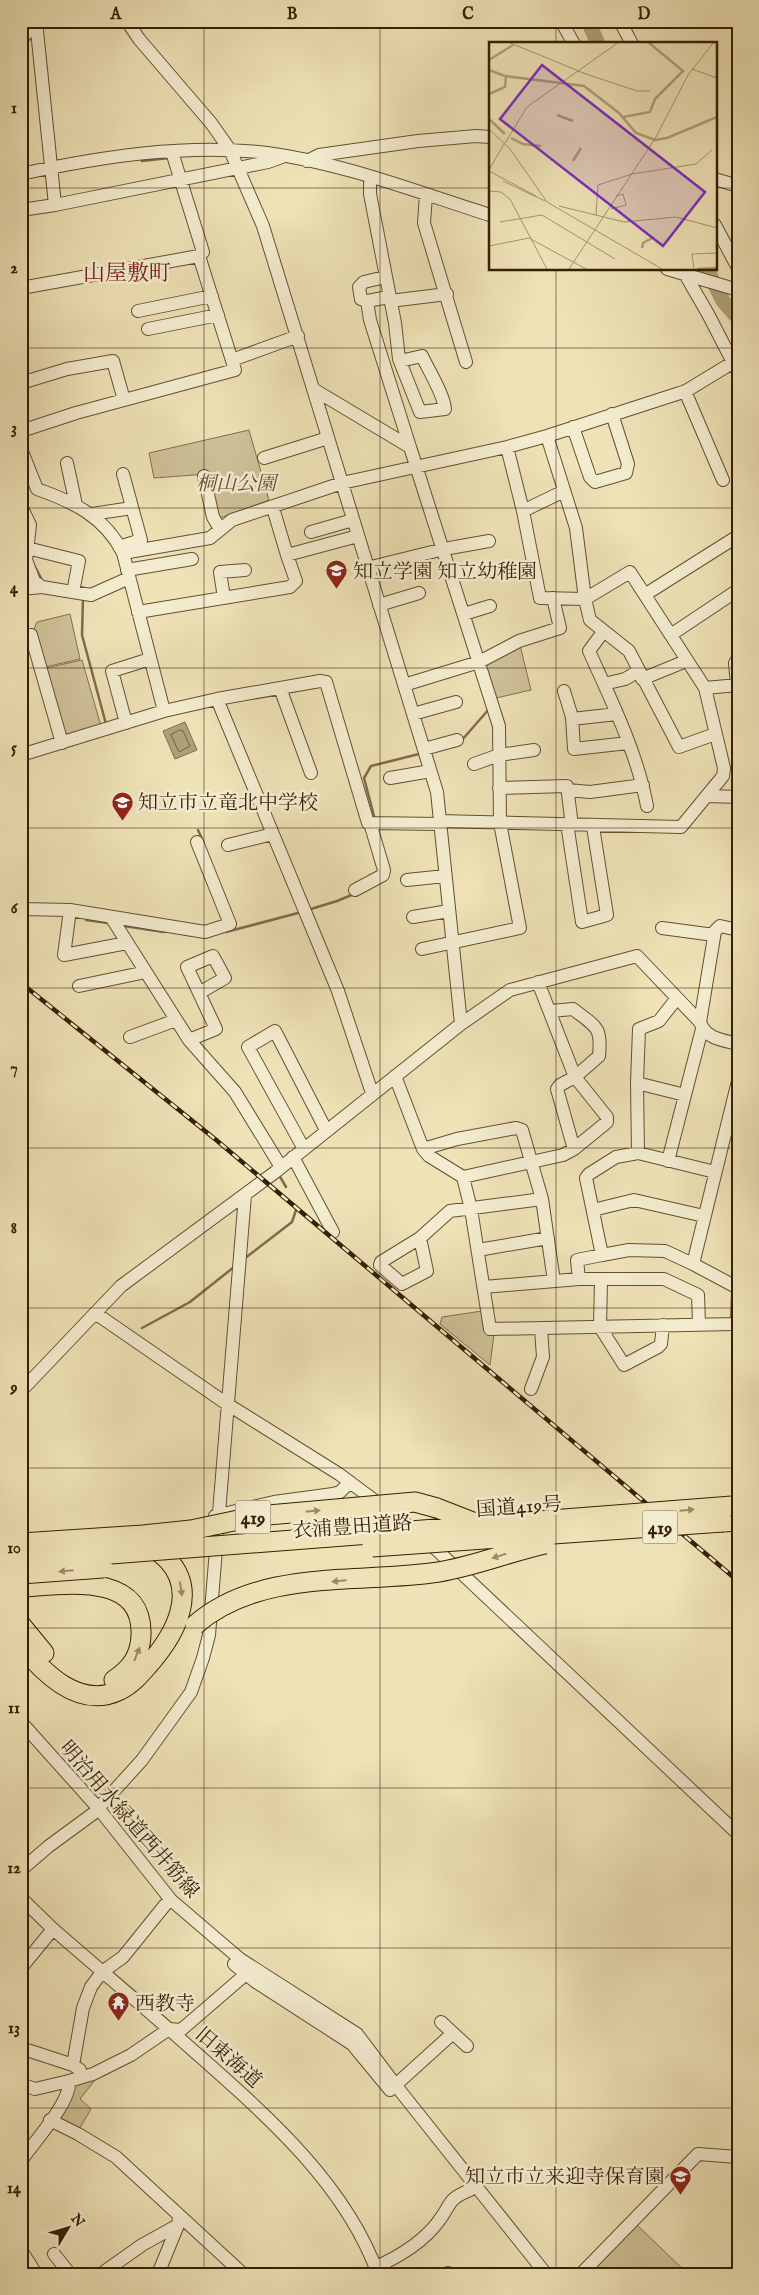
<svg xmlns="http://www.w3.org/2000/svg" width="759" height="2295" font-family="'IM FELL English','Noto Serif JP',serif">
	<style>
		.green { fill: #cfc198; stroke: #82704e }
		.water { fill: #afa079; stroke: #7e6c4a }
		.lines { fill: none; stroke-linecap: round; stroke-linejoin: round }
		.shore { stroke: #72603e; stroke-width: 1 }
		.stream { stroke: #7e6c4a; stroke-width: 2.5 }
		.river { stroke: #afa079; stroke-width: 15 }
		.minor-casing { stroke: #635030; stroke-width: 14 }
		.highway-casing { stroke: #351f03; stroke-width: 21 }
		.minor { stroke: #f4ecd0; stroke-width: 12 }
		.highway { stroke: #eee2b6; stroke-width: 19 }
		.rail-casing { stroke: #351f03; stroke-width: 4.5 }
		.rail { stroke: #f4ecd0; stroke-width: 2.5; stroke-dasharray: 8; stroke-linecap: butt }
		.highway-bridge-casing { stroke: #351f03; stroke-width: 21; stroke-linecap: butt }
		.highway-bridge { stroke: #eee2b6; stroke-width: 19 }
		.oneway { fill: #9b8a65 }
		.grid { fill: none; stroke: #351f03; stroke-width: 1; stroke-opacity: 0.55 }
		.labels { text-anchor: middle; stroke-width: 5; stroke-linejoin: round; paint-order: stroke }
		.shield { fill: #f4ecd0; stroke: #6e5c40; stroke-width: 1 }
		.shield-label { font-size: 19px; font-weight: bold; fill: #351f03 }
		.park-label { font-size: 20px; font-style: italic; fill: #635030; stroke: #f4ecd0 }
		.poi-label { font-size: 20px; fill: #351f03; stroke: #f4ecd0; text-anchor: start }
		.street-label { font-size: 20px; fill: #351f03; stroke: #f4ecd0 }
		.quarter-label { font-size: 22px; fill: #7a1f14; stroke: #f4ecd0 }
		.inset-river { fill: none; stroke: #afa079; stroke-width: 2.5 }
		.inset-road { fill: none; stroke: #a4946e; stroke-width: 1 }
		.view { fill: #7b2cbf; fill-opacity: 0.15; stroke: #7b2cbf; stroke-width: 2.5 }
		.inset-edge { fill: none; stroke: #351f03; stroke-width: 2.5 }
		.neatline { fill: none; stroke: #351f03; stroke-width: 2 }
		.grid-label { font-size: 16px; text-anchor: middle; font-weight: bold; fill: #351f03 }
	</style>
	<rect width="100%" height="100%" fill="#eee2b6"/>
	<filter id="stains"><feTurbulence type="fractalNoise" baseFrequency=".004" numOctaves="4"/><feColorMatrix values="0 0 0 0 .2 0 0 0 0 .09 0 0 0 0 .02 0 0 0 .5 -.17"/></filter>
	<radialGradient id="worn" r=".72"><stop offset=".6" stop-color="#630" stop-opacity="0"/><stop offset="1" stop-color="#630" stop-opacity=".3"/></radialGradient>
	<!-- green -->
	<path class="green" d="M249 430 269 500 217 519 207 474 154 478 149 453Z
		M70 614 80 659 45 667 34 629 37 622Z
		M520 645 531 690 492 699 484 663Z
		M82 660 101 726 63 739 42 669Z
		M482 1311 487 1335H494L490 1365 440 1324 442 1317Z
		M93 2078 95 2080 80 2099 91 2109 78 2131 58 2119 75 2085Z
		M636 2224 688 2274H587Z"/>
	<!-- water -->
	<path class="water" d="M185 722 197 750 175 759 163 731Z"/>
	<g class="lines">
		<!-- shore -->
		<path class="shore" d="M180 730 183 731 190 746 179 752 171 735Z"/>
		<!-- stream -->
		<path class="stream" d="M142 161 169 158
			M34 565 42 580
			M83 598 82 635 106 724
			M462 740 489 709
			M374 816 364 778 371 766 419 754
			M198 830 203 841
			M311 909 337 901 354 894
			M86 920 108 923
			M124 926 164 932
			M226 932 298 913
			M279 1175 286 1187
			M244 1259 292 1222 297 1207
			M142 1328 190 1302 234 1267"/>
		<!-- river -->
		<path class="river" d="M588 21 598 44
			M707 269 723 301 738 318"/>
		<defs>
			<path id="minor" d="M36 21 55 205 268 162 282 157
				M127 21 139 39 211 123 230 150 263 226 437 792 461 1024
				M561 21 574 44
				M620 21 632 44
				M21 40 36 22
				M307 161 319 155 418 141 476 136 490 137
				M21 174C99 157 187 143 267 153 343 163 417 192 490 215
				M372 178 370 184V194L395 323 399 359 420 412 445 409C444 395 429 371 422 356L400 361
				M715 179 738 186
				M426 195 424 223 466 362
				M21 210 55 205
				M715 225 738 268
				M667 269 738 290
				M682 269 708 314 738 372
				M385 277 364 282 359 287 361 299 367 301 389 297
				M21 288 199 256
				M367 301 370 320 410 447
				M390 301 447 294
				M138 311 212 296
				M148 329 218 315
				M232 360 298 336
				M21 383 67 369 113 361 124 400
				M313 389 410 447 499 726 500 823 520 928 422 949
				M685 391 723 480
				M573 427 590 477 595 482 626 473 628 464 612 414
				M21 431 76 413 235 370 199 256 203 252 172 152
				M547 436 576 528 585 599 590 620 629 651 679 747 715 734
				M21 449 37 489C74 502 105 517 123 553L164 711
				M264 458 328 438
				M67 463 76 505
				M123 474 141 540 125 545
				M204 476 213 517 220 529
				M21 506 30 525 26 560 34 581 42 587 91 595 129 578
				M273 508 287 555 358 536
				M523 511 564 491
				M92 514 132 508
				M311 532 353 520
				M27 548 79 561 73 592
				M123 553 210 538 232 520 342 483 507 447 547 436 686 391 732 363
				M367 568 444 549 489 541
				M127 570 192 559
				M452 576 473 570
				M21 589 42 587
				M646 594 738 536
				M224 598 220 572 245 570
				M379 605 419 593
				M138 612 290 587 296 581 287 555
				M464 614 490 606
				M603 632 589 651C611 700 637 752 647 806
				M672 634 738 590
				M21 636 31 635 62 743
				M642 679 686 661
				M604 684 625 679 639 671
				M404 685 479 662 519 641 560 628 553 598
				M737 685 735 663 738 658
				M280 688 311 773
				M705 688 738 685
				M564 691 572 717 574 749 628 743
				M217 699 338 991 372 1093
				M413 714 456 702
				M572 719 617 714
				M126 723 112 671 150 659
				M424 749 457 740
				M21 755 164 711 217 699 320 681 326 682 368 823 439 824
				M474 764 499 755 534 750
				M390 778 425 772 430 769
				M499 788 567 786 571 818 568 830 582 922 607 915 593 827
				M568 790 590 792 643 785
				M707 796 738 797
				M439 821 681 827 723 776 724 768 705 688 630 572 585 599 540 598 523 511 507 447
				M228 845 273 834
				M407 880 445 876
				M355 890 383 875 384 870 370 823
				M21 909 70 910 205 932 230 924 197 842
				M70 910 64 955 127 943
				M111 917 189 1040 235 1092 281 1167
				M413 917 449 911
				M662 928 714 935
				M79 986 146 972
				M551 1011 573 1009C596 1027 602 1026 599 1056L575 1077 560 1085 557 1089 574 1149
				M700 1022 715 931 720 926 738 930
				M130 1037 176 1020
				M189 1040 216 1029 187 967 213 956 225 978 199 993
				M395 1076 423 1149 429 1156 463 1177 471 1209 490 1329 734 1324 737 1321 738 1293
				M637 1083 639 1029 659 1021 677 998
				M304 1149 248 1047 275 1031 326 1130
				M423 1149 457 1139 516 1128 522 1130 542 1199 554 1281
				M638 1153 637 1083 685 1095 702 1029
				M293 1157 333 1232
				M668 1161 685 1095
				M715 1172 638 1153 616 1157 589 1174 586 1178 602 1255 629 1250 665 1251 693 1264 738 1081
				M463 1177 563 1155 574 1149 607 1122V1117L575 1077 538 982
				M593 1210 634 1200 704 1216
				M420 1238 427 1271 402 1284 380 1265 381 1262 420 1238 450 1211 542 1199
				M478 1250 548 1238
				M693 1264 738 1288
				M579 1279 577 1260 602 1255
				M601 1280 600 1327 624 1365 658 1347 661 1344 663 1325
				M484 1287 579 1279H664L698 1295 699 1324
				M95 1313 227 1404 339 1474 422 1536 738 1834
				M531 1389 543 1357 541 1329
				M21 1391 121 1286 274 1173 461 1024 510 990 637 956 700 1022C706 1039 722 1040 738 1044
				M215 1516 274 1502 333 1494 340 1492 350 1482
				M21 1722 99 1809 171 1900 240 1959 357 2034 397 2087 546 2274
				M21 1870 49 1846 94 1813 142 1760 191 1692 203 1658 209 1635 245 1195
				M21 1898 53 1929C100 1970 149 2011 196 2053 266 2115 345 2183 378 2274
				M234 1964 256 1982 352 2044 390 2090
				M21 1968 53 1929
				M441 2022 467 2046
				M21 2048 73 2065 80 2070
				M73 2065 83 2008 91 1987 102 1972 123 1957 165 1905
				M21 2084 35 2089 69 2081
				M390 2090 453 2033
				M50 2120 78 2134 116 2157 243 2274
				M21 2161C33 2143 72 2101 69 2081L93 2074 131 2055 169 2029 181 2030 246 1974
				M21 2250 36 2274
				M54 2254 70 2274
				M376 2267C398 2257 423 2242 438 2222 452 2204 446 2200 470 2190
				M101 2274 142 2245 178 2225 179 2217
				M158 2274 178 2225
				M447 2274 448 2273
				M581 2274 698 2154 738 2157"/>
			<path id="highway" d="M723 1522 738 1521
				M21 1587C62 1585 144 1570 141 1636 140 1656 131 1669 114 1680
				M21 1625 44 1653
				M21 1645C44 1674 80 1710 120 1690 133 1684 142 1672 151 1662 175 1634 198 1592 168 1560 162 1554 155 1548 146 1545"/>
		</defs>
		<!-- minor casing -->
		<use href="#minor" class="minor-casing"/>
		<!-- highway casing -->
		<use href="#highway" class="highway-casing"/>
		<!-- minor -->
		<use href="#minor" class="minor"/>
		<!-- highway -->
		<use href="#highway" class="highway"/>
		<defs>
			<path id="rail" d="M21 983 215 1139 738 1581"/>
		</defs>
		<!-- rail casing -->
		<use href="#rail" class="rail-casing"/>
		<!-- rail -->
		<use href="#rail" class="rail"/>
		<defs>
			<path id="highway-bridge" d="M21 1543 143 1535 191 1530 257 1516 415 1502 437 1508 478 1524
				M372 1547 723 1522
				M21 1561 732 1506
				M21 1574 103 1568
				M195 1625C260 1568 359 1584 439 1572 475 1566 509 1552 545 1544"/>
		</defs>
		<!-- highway-bridge casing -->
		<use href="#highway-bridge" class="highway-bridge-casing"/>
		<!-- highway-bridge -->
		<use href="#highway-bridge" class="highway-bridge"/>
	</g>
	<!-- one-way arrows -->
	<defs><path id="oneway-solid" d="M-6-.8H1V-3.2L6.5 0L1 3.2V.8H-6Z" transform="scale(1.25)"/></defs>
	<g class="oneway">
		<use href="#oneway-solid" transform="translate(687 1510) rotate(-5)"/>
		<use href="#oneway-solid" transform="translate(313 1511) rotate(-6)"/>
		<use href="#oneway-solid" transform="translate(499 1556) rotate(163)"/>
		<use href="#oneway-solid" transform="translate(66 1571) rotate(175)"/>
		<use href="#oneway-solid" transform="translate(339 1581) rotate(175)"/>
		<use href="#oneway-solid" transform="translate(181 1589) rotate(82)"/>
		<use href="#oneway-solid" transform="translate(137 1654) rotate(-68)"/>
	</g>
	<!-- grid -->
	<path class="grid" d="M204 21V2274M380 21V2274M556 21V44M21 188H490M715 188H738M556 269V2274M21 348H738M21 508H738M21 668H738M21 828H738M21 988H738M21 1148H738M21 1308H738M21 1468H738M21 1628H738M21 1788H738M21 1948H738M21 2108H738"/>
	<!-- icons -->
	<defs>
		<symbol id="school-pin" viewBox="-11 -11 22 30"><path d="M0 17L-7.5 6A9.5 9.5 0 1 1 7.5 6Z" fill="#8f2418" stroke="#f4ecd0"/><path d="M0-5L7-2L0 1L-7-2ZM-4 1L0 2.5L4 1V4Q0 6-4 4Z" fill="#fff"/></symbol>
		<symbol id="temple-pin" viewBox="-11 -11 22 30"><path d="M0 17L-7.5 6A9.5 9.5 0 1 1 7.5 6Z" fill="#8f2418" stroke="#f4ecd0"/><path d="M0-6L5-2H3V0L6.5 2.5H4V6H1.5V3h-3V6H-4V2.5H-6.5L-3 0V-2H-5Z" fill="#fff"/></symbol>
	</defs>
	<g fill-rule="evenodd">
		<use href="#school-pin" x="324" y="558" width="25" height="34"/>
		<use href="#school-pin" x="110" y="790" width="25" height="34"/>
		<use href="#temple-pin" x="106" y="1990" width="25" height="34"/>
		<use href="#school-pin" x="668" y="2164" width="25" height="34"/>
	</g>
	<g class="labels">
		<!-- shield labels -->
		<g class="shield">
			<rect x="235.5" y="1500.5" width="35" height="33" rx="4"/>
			<rect x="642.5" y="1510.5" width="35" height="33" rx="4"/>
		</g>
		<g class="shield-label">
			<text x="253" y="1524">419</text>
			<text x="660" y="1534">419</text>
		</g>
		<!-- park labels -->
		<g class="park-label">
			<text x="236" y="490">桐山公園</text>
		</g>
		<!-- poi labels -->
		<g class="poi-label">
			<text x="353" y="578">知立学園 知立幼稚園</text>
			<text x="138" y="809">知立市立竜北中学校</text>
			<text x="135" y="2010">西教寺</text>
			<text x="665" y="2183" text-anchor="end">知立市立来迎寺保育園</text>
		</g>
		<!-- street labels -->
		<g class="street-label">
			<text transform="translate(519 1506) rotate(-4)" y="7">国道419号</text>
			<text transform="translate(352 1526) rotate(-4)" y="7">衣浦豊田道路</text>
			<text transform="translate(130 1819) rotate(49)" y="7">明治用水緑道西井筋線</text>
			<text transform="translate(229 2057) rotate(41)" y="7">旧東海道</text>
		</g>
		<!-- quarter labels -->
		<g class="quarter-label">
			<text x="127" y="280">山屋敷町</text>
		</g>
	</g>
	<!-- overview -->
	<g transform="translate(489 42)">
		<rect width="228" height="228" fill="#eee2b6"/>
		<path class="inset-river" d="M0 18 24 3M0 28 16 34 95 44 130 71 147 91 166 98 178 96 228 75M0 52 16 45 17 34M68 73 84 79M134 75 161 70 166 57 194 29 159 0M0 77 16 92M22 96 34 102 52 104M84 119 92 106M153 206 154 201 165 195M208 227 228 226"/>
		<path class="inset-road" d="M19 0 97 32 148 49H161M203 27 228 36M0 87 21 107 58 160 173 227M16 101 38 65 130 0M0 128 15 102M0 129 47 154M14 139 56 159M0 149 12 150 21 157 58 227M70 164 135 180 187 175 228 186M122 167 137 163 134 152 127 154M107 173 109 143 143 132 207 122 223 108M11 180 53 173 126 217M0 204 40 196 97 227M80 227 167 95 199 33 225 0M205 227 203 212 228 211"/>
		<path class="view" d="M53 23 216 150 174 204 11 77Z"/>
		<rect width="228" height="228" class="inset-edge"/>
	</g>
	<!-- margin -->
	<rect width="759" height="2295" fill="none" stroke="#eee2b6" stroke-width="55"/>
	<!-- north arrow -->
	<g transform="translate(68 2228) rotate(52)" stroke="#f4ecd0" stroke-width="4" paint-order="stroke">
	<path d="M0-4L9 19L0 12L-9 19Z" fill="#351f03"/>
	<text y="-8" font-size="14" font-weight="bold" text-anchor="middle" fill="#351f03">N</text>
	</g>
	<rect x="28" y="28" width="704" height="2240" class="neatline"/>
	<g class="grid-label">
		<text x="116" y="19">A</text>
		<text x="292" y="19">B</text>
		<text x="468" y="19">C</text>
		<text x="644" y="19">D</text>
		<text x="14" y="113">1</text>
		<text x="14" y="273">2</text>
		<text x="14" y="433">3</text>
		<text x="14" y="593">4</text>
		<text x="14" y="753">5</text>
		<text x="14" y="913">6</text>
		<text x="14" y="1073">7</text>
		<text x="14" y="1233">8</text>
		<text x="14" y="1393">9</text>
		<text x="14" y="1553">10</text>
		<text x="14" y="1713">11</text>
		<text x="14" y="1873">12</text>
		<text x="14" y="2033">13</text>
		<text x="14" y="2193">14</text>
	</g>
	<rect width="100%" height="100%" filter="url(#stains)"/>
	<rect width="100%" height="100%" fill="url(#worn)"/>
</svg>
